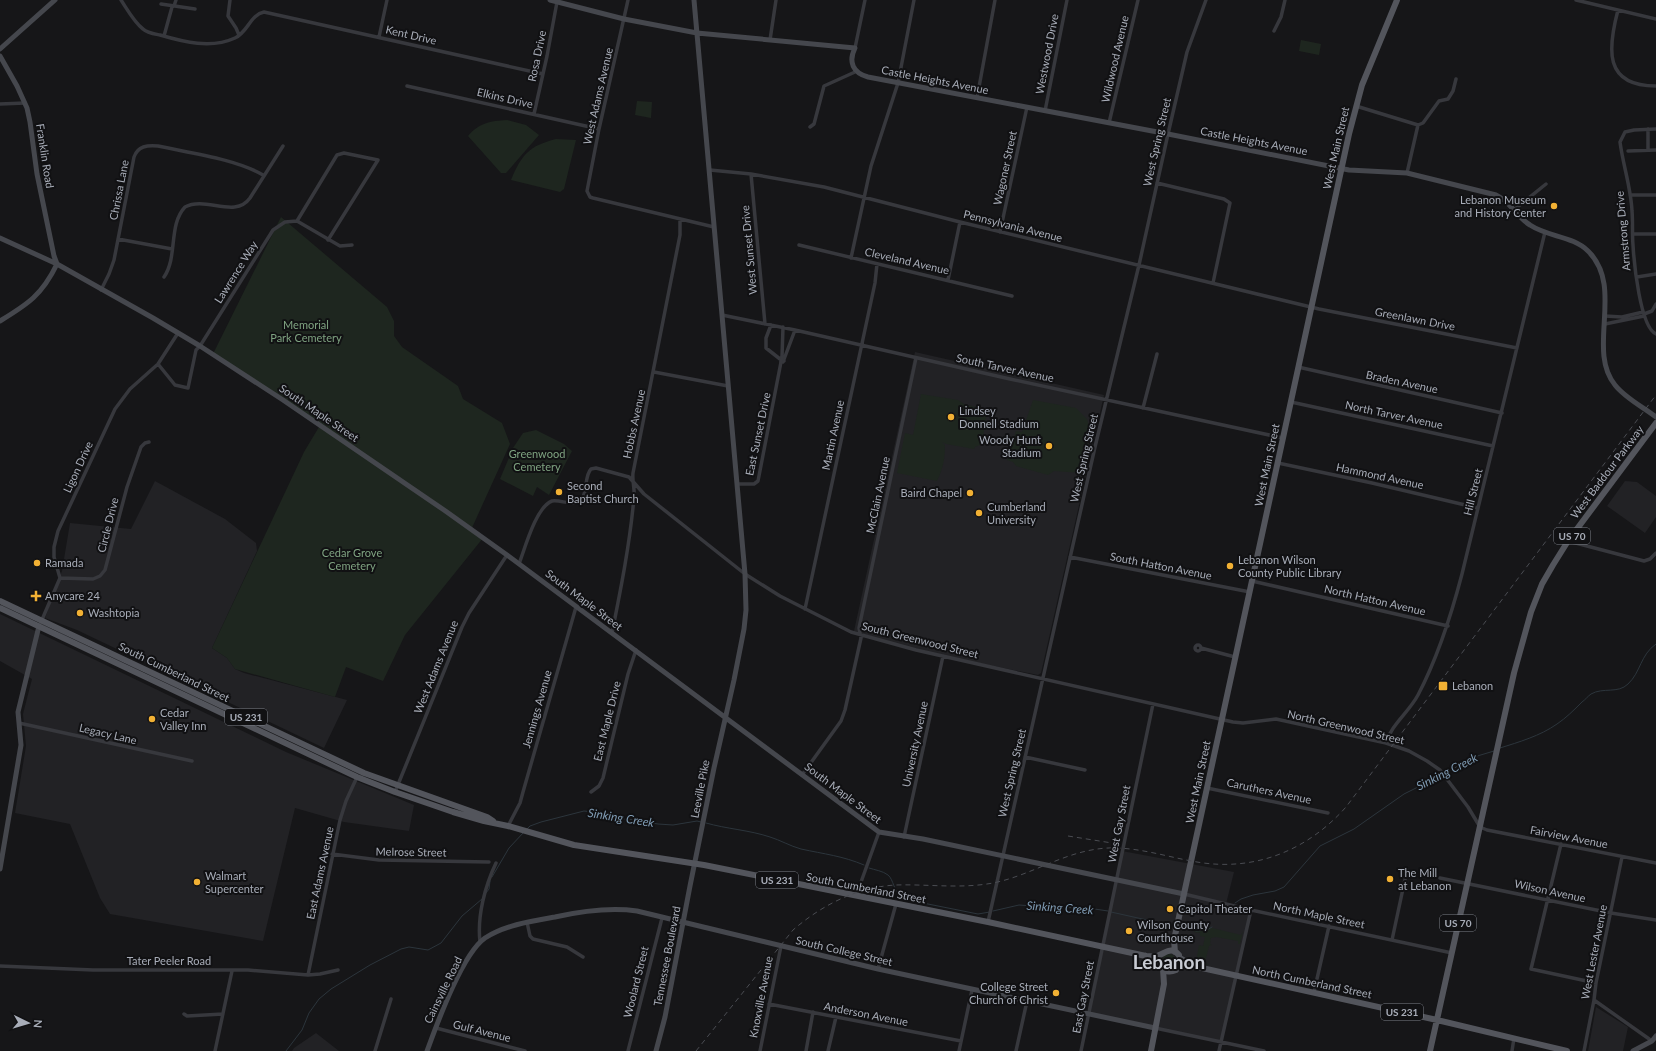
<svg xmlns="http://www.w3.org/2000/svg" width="1656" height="1051" font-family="Lato,sans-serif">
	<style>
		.built { fill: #222225 }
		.green { fill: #1e261f }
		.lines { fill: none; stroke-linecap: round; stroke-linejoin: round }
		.stream { stroke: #2c353c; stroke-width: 1 }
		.street { stroke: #37383d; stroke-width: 3.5 }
		.secondary { stroke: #45474d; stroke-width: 5 }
		.primary { stroke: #53555c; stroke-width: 6 }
		.rail { stroke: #4a4c52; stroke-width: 1; stroke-dasharray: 5 4; stroke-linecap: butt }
		.street-bridge { stroke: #37383d; stroke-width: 3.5 }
		.poi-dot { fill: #f2b134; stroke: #111113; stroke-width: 1.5 }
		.labels { text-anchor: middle; stroke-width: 4; stroke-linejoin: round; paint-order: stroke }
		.shield { fill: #111113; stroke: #7b7e86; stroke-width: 1 }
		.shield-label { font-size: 10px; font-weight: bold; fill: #a8adb8 }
		.street-label { font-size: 11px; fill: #a8adb8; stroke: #111113 }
		.poi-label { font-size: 11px; fill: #a8adb8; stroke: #111113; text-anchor: start }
		.park-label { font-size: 11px; fill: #7fa381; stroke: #111113 }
		.water-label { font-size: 12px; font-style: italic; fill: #7f9bb3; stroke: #111113 }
		.town-label { font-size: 19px; font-weight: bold; fill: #c9ccd4; stroke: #111113 }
	</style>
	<rect width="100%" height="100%" fill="#161618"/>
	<!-- built -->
	<path class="built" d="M915 352 1104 395 1041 673 1038 675 916 650 854 631Z
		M155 481 225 519 256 543 257 551 212 648 227 658 235 669 244 673 347 700 324 748 77 630 45 618 62 571 70 523 131 529Z
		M1625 481 1637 482 1656 496V517L1645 533 1607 506Z
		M0 614 286 752 414 805 409 831 344 822 295 808 263 941 110 914 100 898 70 824 15 813 26 746 23 714 32 679 0 661Z
		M1122 851 1234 872 1226 904 1251 910 1221 1041 1089 1014Z
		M1596 1007 1628 1027 1623 1051H1588Z
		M316 1033 339 1051H292L294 1048Z"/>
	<!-- green -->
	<path class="green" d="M1301 40 1321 44 1319 55 1299 51Z
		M637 101 652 102 651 118 635 115Z
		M507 120 526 125 539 135 506 173H501L468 136C479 123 490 121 507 120Z
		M556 139 576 140 564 189 560 192 511 180C522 154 529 146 556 139Z
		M281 217 387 307 394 321V336L402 347 458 386 463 399 502 423 510 444 471 530 483 538 405 635 383 681 346 667 335 697 235 669 227 658 212 648 304 452 319 427 213 354Z
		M921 394 958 400 964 404 987 410 982 444 975 447 974 449 946 444 942 442 945 445C945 458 943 469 937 481L897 473 905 433 913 435Z
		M1033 400 1076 408 1087 419 1091 433 1082 473 1054 471 1048 475 1016 466 1013 462 1007 460 1016 431 1022 432Z
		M536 430 564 444 572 451 549 495 537 487 533 496 500 479 513 448 523 433Z
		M1196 922 1210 925 1208 927 1241 935 1243 931 1240 944H1238V941L1216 937 1211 938 1210 944 1212 945 1209 946 1205 962 1209 965 1196 962 1199 945 1203 946 1205 937 1200 936V933L1194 932Z
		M1162 961a7 7 0 1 1 14 0a7 7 0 1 1-14 0Z"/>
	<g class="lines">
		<!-- stream -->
		<path class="stream" d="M1500 748C1519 742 1540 736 1557 724 1566 718 1574 710 1582 702 1585 700 1588 696 1591 694 1603 687 1618 694 1628 684 1641 672 1640 655 1656 644
			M1444 774 1474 757 1494 751
			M706 823C727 829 749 830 770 837 780 840 790 846 801 849 824 854 843 856 864 865
			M527 829 530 826 541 822 584 811 593 812 613 818 636 820 658 824 673 825 697 821 701 822
			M869 868C875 870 883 871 888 875 894 880 893 891 903 899L978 914 990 912
			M492 877 509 848 524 832
			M486 893 489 889 490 881
			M1235 903 1241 899 1253 895 1275 891 1284 887 1320 846 1354 829 1404 794 1442 775
			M993 911 1019 905 1047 907 1088 908 1108 911
			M1111 912 1147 920
			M1196 931 1207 930 1212 927
			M286 1051 302 1030 309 1013 319 999 331 989 370 965 401 949 409 947 428 950 441 943 462 916 482 899"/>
		<!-- street -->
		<path class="street" d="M121 0C127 9 134 22 143 29 147 33 155 34 160 35 184 42 211 49 235 38 248 32 250 15 264 12L543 74
			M230 0 228 16 236 28 239 35
			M628 0 599 129 587 191 590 197 593 198 714 227
			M1576 0 1656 19
			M161 4 195 9
			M1618 10C1608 48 1603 86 1656 86
			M1274 31 1281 17 1285 0
			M164 36 172 7 174 6 176 0
			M379 37 387 0
			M770 40 776 0
			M855 48 865 0
			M407 86 599 129
			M977 98 995 0
			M0 104 25 103
			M1356 106 1418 125
			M1045 111 1067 0
			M534 114 547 56 557 2
			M1109 123 1138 0
			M810 127 814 124 824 86 855 72
			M1648 129V150
			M1656 129 1634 130 1625 132 1620 142C1623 165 1631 188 1632 211 1633 222 1632 234 1633 245 1634 262 1640 327 1656 334
			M1628 151 1656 150
			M710 170 751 174 824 187 960 222 1319 309 1517 348
			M1407 173 1418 125 1423 123 1439 101 1448 99 1453 91 1456 79
			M751 174 765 324
			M1157 183 1224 199 1230 203 1213 283
			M1630 195H1656
			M1515 209 1546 184
			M297 221 337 155 344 153 378 160 328 240
			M297 221 340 246 352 245
			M1000 232 1027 107
			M1633 234H1656
			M118 239 172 249
			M799 245 1012 296
			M851 258 871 166 898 83 914 0
			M164 277C178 257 168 225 185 207 206 196 235 219 250 198L283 146
			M1637 277 1656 274
			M948 280 960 222
			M101 290 109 274 114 260 134 157C138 146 147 145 158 146 190 153 236 159 263 175
			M1644 314 1652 311 1656 304
			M722 315 795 330 1010 379 1283 438
			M1605 316 1622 317 1643 312
			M1605 324 1644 316
			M771 325 766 338V348L780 359 784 361
			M782 357 783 327
			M783 362 795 330
			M158 364 175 385 188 388 196 350 200 346 273 230 285 222 297 221
			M1298 367 1502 413
			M654 372 728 386
			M1291 402 1493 446
			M1143 408 1157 354
			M1278 463 1372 483 1478 508
			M737 484H754L758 481 781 362
			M1568 541 1644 561 1650 559 1656 553
			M1070 557 1250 592
			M519 564C525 548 536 507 552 501 559 500 565 503 572 503 591 503 582 478 591 469L596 468 629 477 644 494 745 574 780 596 851 632 916 650 1233 722 1243 723 1276 719 1386 743 1409 751 1427 761 1440 770 1468 807 1480 827 1487 830 1656 863
			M60 578 93 579 100 576 105 570 127 487 141 447 145 443 149 442
			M1252 581 1448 626
			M805 609 875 283 877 264
			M41 622 60 578 54 557V547L58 531 115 409 130 389 158 364 178 333
			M612 633C621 588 630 543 634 497 635 489 632 481 633 473L680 235V219
			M1195 648a3 3 0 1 1 6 0a3 3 0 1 1-6 0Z
			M1201 648 1235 657
			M19 723 192 761
			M1386 743C1391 725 1409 712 1418 695 1438 657 1451 616 1462 574L1545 232
			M1025 757 1085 770
			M802 775 841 721 845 710 861 638 859 628 916 358
			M1207 788 1328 813
			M395 792 462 627 469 613 507 555
			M591 792 599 786 603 778 628 674 636 650
			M508 826 520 803 523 792 576 607
			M904 837 943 656
			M1561 844 1531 969 1596 983
			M332 854 379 860 489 862
			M1440 878 1611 913 1656 920
			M1184 894 1251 910 1452 953
			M856 896 879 832
			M527 922 530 936 533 939 567 947 583 957
			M988 922 1095 447 1139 265 1168 134 1187 52 1206 0
			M1392 940 1407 870
			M480 942C477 916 485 886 496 863
			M0 966 93 970H248L308 975 320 974 338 970
			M878 969 896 904
			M308 975 340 820 346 801 357 777
			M1314 992 1329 926
			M1594 1000 1652 1041
			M769 1004 961 1041
			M184 1014 187 1016 223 1014
			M436 1028 525 1051
			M1155 1028 1264 1051
			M215 1051 232 971
			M375 1051 391 999
			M628 1051 662 918
			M760 1051 781 946
			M806 1051 813 1012
			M828 1051 836 1017
			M959 1051 972 990
			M1016 1051 1027 1001
			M1081 1051 1153 704
			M1219 1051 1251 910
			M1512 1051 1514 1038
			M1584 1051 1594 1000 1596 983 1622 857"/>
		<!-- secondary -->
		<path class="secondary" d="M550 0 624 19 697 33 855 48C848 62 853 73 868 77L1168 134 1349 170 1407 173 1496 195C1511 202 1517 217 1530 225 1548 237 1573 236 1588 251 1625 287 1586 350 1615 385 1625 398 1643 407 1656 417
			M0 49 55 0
			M0 56 17 86 27 108 30 122 37 174 54 256 57 264C42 295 28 304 0 321
			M0 238 57 264 153 318 200 346 283 400 444 510 507 555 879 832 923 839 1184 894
			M0 869 21 745 18 712 39 626
			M427 1051C437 1024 462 954 485 938 505 925 532 921 555 917 582 911 609 907 637 911L878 969 1155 1028
			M656 1051 665 1017 690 886 714 768 734 680 744 629 746 610 745 574 737 484 694 0
			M1633 1051 1652 1041 1656 1036"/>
		<!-- primary -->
		<path class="primary" d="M0 601 364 773 487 817 493 821
			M0 608 357 777 395 792 453 812 484 821 508 826 574 845 704 865 988 922 1146 956C1150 956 1153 957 1157 956 1166 953 1171 946 1179 955L1180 963 1176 970C1165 975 1163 967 1155 962 1152 960 1149 958 1146 956
			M1175 952 1174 940 1187 880 1349 134 1362 85 1397 0
			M1180 958 1193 966 1437 1020 1567 1051
			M1151 1051 1164 984 1163 969
			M1430 1051 1514 673 1531 612 1542 584 1553 565 1568 541 1656 423"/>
		<!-- rail -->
		<path class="rail" d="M1068 836 1112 843
			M696 1051 793 930C822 905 857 887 896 885 928 884 961 889 993 883 1033 875 1066 850 1108 848 1139 847 1167 857 1197 862 1255 872 1308 850 1346 807L1656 395"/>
		<!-- street-bridge -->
		<path class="street-bridge" d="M781 362 782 357"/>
	</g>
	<!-- markers -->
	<g class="poi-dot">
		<circle cx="1554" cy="206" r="4"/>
		<circle cx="951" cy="417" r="4"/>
		<circle cx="1049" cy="446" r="4"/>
		<circle cx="559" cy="492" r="4"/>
		<circle cx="970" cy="493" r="4"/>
		<circle cx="979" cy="513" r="4"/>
		<circle cx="37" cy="563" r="4"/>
		<circle cx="1230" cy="566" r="4"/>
		<path d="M34 590h4v4h4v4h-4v4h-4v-4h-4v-4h4z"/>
		<circle cx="80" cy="613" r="4"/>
		<rect x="1438" y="681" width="10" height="10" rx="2"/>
		<circle cx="152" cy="719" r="4"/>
		<circle cx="1390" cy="879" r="4"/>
		<circle cx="197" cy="882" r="4"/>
		<circle cx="1170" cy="909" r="4"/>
		<circle cx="1129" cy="931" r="4"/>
		<circle cx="1056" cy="993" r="4"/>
	</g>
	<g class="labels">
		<!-- shield labels -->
		<g class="shield">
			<rect x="1554" y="528" width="36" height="16" rx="3"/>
			<rect x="225" y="709" width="42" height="16" rx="3"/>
			<rect x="756" y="872" width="42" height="16" rx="3"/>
			<rect x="1440" y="915" width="36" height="16" rx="3"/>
			<rect x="1381" y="1004" width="42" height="16" rx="3"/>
		</g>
		<g class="shield-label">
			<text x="1572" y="540">US 70</text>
			<text x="246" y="721">US 231</text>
			<text x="777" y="884">US 231</text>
			<text x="1458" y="927">US 70</text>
			<text x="1402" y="1016">US 231</text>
		</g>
		<!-- street labels -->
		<g class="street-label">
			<text transform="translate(411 35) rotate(13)" y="4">Kent Drive</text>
			<text transform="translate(1047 54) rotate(-79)" y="4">Westwood Drive</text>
			<text transform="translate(537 56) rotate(-78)" y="4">Rosa Drive</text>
			<text transform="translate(1115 59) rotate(-77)" y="4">Wildwood Avenue</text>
			<text transform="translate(935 80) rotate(11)" y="4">Castle Heights Avenue</text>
			<text transform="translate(598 96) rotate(-77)" y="4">West Adams Avenue</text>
			<text transform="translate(505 98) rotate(13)" y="4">Elkins Drive</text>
			<text transform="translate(1254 141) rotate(11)" y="4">Castle Heights Avenue</text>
			<text transform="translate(1157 142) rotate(-77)" y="4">West Spring Street</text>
			<text transform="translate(1336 148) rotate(-77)" y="4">West Main Street</text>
			<text transform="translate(45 156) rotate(81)" y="4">Franklin Road</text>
			<text transform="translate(1005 168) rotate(-78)" y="4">Wagoner Street</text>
			<text transform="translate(119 190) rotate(-79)" y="4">Chrissa Lane</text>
			<text transform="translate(1013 226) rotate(14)" y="4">Pennsylvania Avenue</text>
			<text transform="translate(1623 231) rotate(-95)" y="4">Armstrong Drive</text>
			<text transform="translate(749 250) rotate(-95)" y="4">West Sunset Drive</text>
			<text transform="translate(907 261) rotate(13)" y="4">Cleveland Avenue</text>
			<text transform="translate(236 272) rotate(-58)" y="4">Lawrence Way</text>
			<text transform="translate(1415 319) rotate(11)" y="4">Greenlawn Drive</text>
			<text transform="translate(1005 368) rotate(12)" y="4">South Tarver Avenue</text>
			<text transform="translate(1402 382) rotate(12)" y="4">Braden Avenue</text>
			<text transform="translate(319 413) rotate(34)" y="4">South Maple Street</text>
			<text transform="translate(1394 415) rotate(12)" y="4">North Tarver Avenue</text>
			<text transform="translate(634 424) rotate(-78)" y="4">Hobbs Avenue</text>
			<text transform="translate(758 434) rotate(-78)" y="4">East Sunset Drive</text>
			<text transform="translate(833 435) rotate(-78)" y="4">Martin Avenue</text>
			<text transform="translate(1084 458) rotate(-77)" y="4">West Spring Street</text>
			<text transform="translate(1267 465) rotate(-78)" y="4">West Main Street</text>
			<text transform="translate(78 467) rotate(-65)" y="4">Ligon Drive</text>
			<text transform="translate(1607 472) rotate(-53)" y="4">West Baddour Parkway</text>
			<text transform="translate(1380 476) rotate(12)" y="4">Hammond Avenue</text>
			<text transform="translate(1473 492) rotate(-76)" y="4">Hill Street</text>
			<text transform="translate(878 495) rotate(-78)" y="4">McClain Avenue</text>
			<text transform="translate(108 525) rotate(-76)" y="4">Circle Drive</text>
			<text transform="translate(1161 566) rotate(11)" y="4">South Hatton Avenue</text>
			<text transform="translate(584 600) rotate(37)" y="4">South Maple Street</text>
			<text transform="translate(1375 600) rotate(13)" y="4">North Hatton Avenue</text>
			<text transform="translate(920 640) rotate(14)" y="4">South Greenwood Street</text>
			<text transform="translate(436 667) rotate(-68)" y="4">West Adams Avenue</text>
			<text transform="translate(174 672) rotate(26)" y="4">South Cumberland Street</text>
			<text transform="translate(537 709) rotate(-74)" y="4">Jennings Avenue</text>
			<text transform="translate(607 721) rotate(-76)" y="4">East Maple Drive</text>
			<text transform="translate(1346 727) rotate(13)" y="4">North Greenwood Street</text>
			<text transform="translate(108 734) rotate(13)" y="4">Legacy Lane</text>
			<text transform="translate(915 744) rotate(-78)" y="4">University Avenue</text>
			<text transform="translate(1012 773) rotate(-77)" y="4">West Spring Street</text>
			<text transform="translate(1198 782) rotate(-78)" y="4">West Main Street</text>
			<text transform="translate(700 789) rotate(-79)" y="4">Leeville Pike</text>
			<text transform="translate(1269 791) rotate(12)" y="4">Caruthers Avenue</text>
			<text transform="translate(843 793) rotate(37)" y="4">South Maple Street</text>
			<text transform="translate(1119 824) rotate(-79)" y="4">West Gay Street</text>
			<text transform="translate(1569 837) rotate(11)" y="4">Fairview Avenue</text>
			<text transform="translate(411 852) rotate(1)" y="4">Melrose Street</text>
			<text transform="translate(320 873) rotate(-78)" y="4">East Adams Avenue</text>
			<text transform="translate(866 888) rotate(11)" y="4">South Cumberland Street</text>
			<text transform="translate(1550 891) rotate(12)" y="4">Wilson Avenue</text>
			<text transform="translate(1319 915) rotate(12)" y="4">North Maple Street</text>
			<text transform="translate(844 951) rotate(13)" y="4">South College Street</text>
			<text transform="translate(1594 952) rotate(-79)" y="4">West Lester Avenue</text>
			<text transform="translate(667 956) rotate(-79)" y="4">Tennessee Boulevard</text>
			<text x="169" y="965">Tater Peeler Road</text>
			<text transform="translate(636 982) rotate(-76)" y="4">Woolard Street</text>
			<text transform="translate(1312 982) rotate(12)" y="4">North Cumberland Street</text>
			<text transform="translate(443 990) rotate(-64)" y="4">Cainsville Road</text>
			<text transform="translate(761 997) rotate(-79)" y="4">Knoxville Avenue</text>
			<text transform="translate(1083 997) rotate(-79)" y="4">East Gay Street</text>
			<text transform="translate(866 1014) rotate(11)" y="4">Anderson Avenue</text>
			<text transform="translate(482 1031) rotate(14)" y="4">Gulf Avenue</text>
		</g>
		<!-- poi labels -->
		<g class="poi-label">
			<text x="1546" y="204" text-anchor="end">Lebanon Museum<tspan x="1546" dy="13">and History Center</tspan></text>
			<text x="959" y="415">Lindsey<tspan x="959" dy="13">Donnell Stadium</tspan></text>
			<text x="1041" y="444" text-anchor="end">Woody Hunt<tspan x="1041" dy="13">Stadium</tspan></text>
			<text x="567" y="490">Second<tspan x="567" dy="13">Baptist Church</tspan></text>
			<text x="962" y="497" text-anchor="end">Baird Chapel</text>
			<text x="987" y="511">Cumberland<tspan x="987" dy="13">University</tspan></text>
			<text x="1238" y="564">Lebanon Wilson<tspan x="1238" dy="13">County Public Library</tspan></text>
			<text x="45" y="567">Ramada</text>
			<text x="45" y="600">Anycare 24</text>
			<text x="88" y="617">Washtopia</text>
			<text x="1452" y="690">Lebanon</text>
			<text x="160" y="717">Cedar<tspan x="160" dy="13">Valley Inn</tspan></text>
			<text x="1398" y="877">The Mill<tspan x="1398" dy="13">at Lebanon</tspan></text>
			<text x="205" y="880">Walmart<tspan x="205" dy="13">Supercenter</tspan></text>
			<text x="1178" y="913">Capitol Theater</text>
			<text x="1137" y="929">Wilson County<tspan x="1137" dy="13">Courthouse</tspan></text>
			<text x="1048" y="991" text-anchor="end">College Street<tspan x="1048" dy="13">Church of Christ</tspan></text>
		</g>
		<!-- park labels -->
		<g class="park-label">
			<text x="306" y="329">Memorial<tspan x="306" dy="13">Park Cemetery</tspan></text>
			<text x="537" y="458">Greenwood<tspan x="537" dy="13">Cemetery</tspan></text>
			<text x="352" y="557">Cedar Grove<tspan x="352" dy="13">Cemetery</tspan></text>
		</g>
		<!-- water labels -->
		<g class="water-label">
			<text transform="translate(1447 772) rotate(-27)" y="4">Sinking Creek</text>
			<text transform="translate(621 818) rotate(9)" y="4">Sinking Creek</text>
			<text transform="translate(1060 908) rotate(4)" y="4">Sinking Creek</text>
		</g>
		<!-- town labels -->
		<g class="town-label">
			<text x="1169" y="969">Lebanon</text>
		</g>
	</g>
	<!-- north arrow -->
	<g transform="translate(28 1023) rotate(95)" stroke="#111113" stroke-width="3" paint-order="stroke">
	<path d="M0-3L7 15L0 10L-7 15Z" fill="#a8adb8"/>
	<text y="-6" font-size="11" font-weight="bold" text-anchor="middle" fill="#a8adb8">N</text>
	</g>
</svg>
